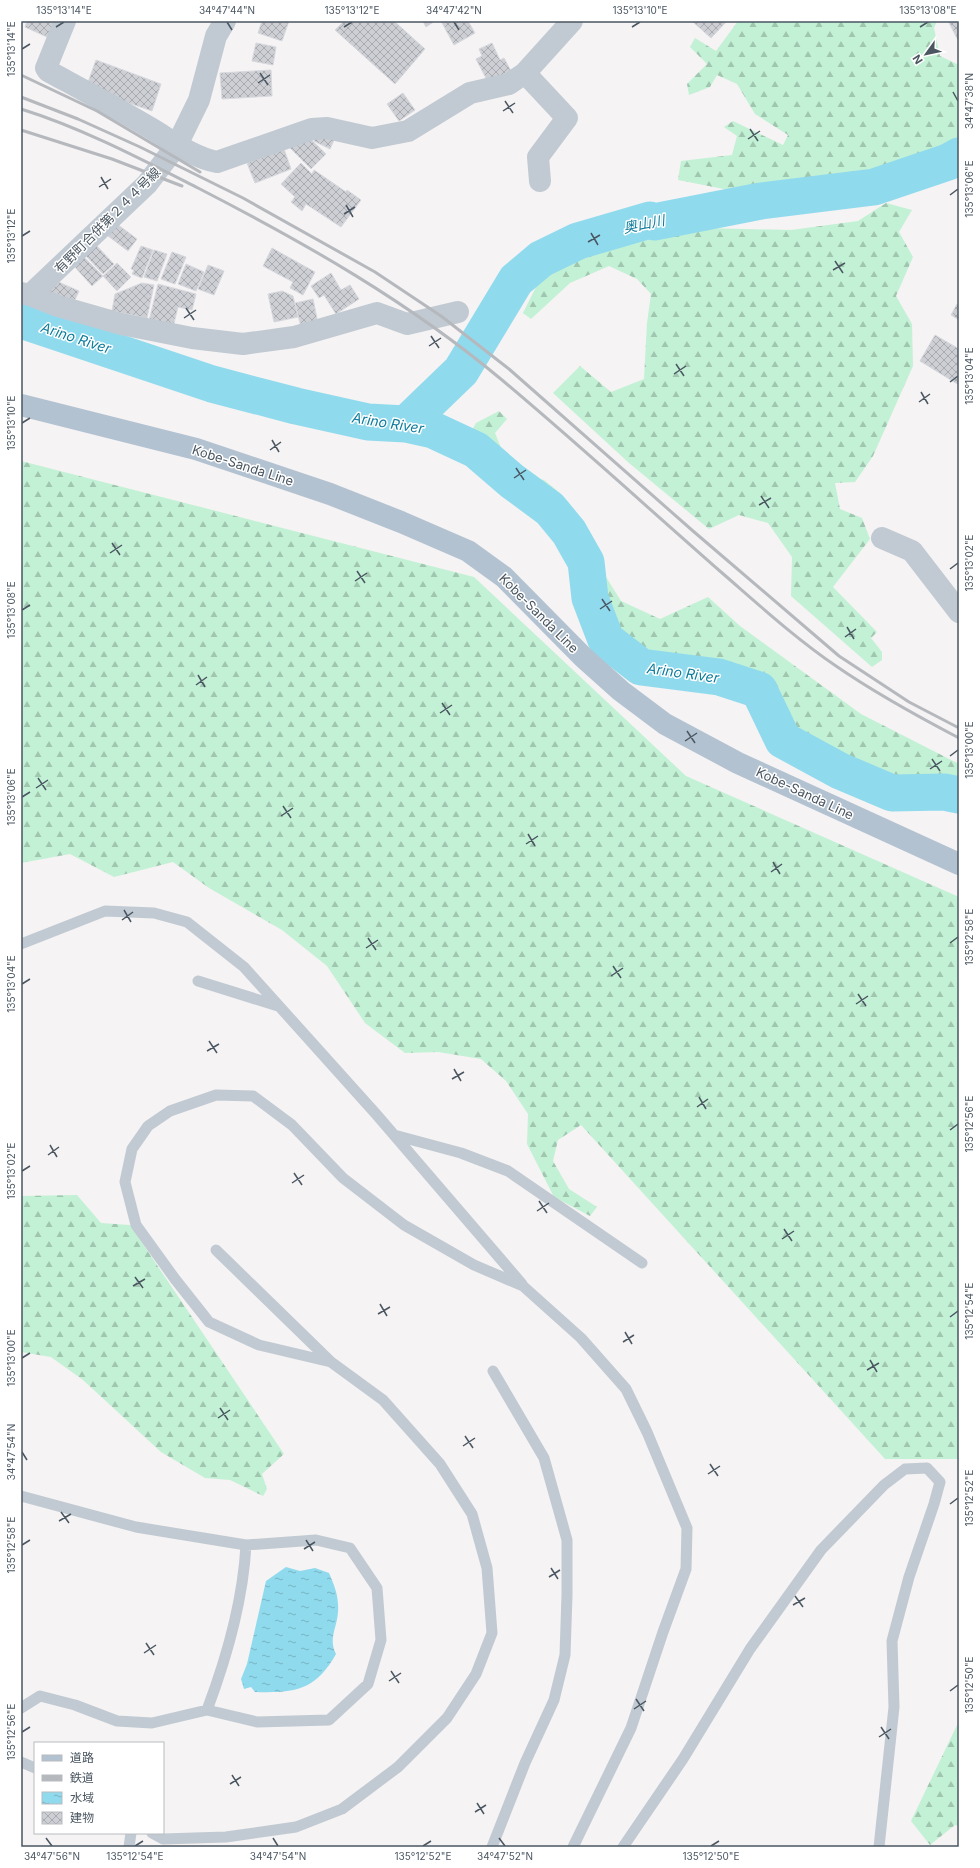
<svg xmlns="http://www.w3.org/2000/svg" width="980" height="1868" font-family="Inter,'Noto Sans JP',sans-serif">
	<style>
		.forest { fill: url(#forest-firs) }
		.water { fill: url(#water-ripples) }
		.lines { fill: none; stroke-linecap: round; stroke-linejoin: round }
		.river { stroke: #90daee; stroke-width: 37 }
		.building { fill: url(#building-cross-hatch); stroke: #d7d9de }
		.service { stroke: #c1cad2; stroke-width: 11 }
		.minor { stroke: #c1cad2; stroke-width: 22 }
		.primary { stroke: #b3c2d1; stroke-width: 22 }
		.rail { stroke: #b5b8bd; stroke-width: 3 }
		.ticks { fill: none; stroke: #4a5661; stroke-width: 1.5 }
		.labels { text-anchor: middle; stroke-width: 3; stroke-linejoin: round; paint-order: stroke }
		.street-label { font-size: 13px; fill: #4a5661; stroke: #fff }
		.water-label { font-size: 14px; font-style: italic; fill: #0c7c9b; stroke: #fff }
		.neatline { fill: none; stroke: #4a5661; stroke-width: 1.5 }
		.ticks-label { font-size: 10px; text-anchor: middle; fill: #4a5661 }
	</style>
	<defs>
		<pattern id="forest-firs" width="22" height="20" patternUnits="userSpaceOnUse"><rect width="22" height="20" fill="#c3f1d5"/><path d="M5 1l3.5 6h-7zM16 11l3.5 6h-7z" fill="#a0c6b0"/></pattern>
		<pattern id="water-ripples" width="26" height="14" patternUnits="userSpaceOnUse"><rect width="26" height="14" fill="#90daee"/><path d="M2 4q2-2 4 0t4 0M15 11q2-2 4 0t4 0" fill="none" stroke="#78b4c4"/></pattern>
		<pattern id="building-cross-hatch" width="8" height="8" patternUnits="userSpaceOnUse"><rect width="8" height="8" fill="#cdcfd5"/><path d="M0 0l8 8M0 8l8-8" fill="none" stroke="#a8abb0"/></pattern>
	</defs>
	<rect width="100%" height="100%" fill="#f5f3f3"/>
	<!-- forest -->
	<path class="forest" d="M738 21H937L934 28 940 56 959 65V156L892 182 729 190 678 180 681 161 732 155 737 136 724 127 733 121 783 145 788 135 755 114 737 84 717 75 710 87 689 95 687 84 707 64 690 47 695 38 716 51Z
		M886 203 912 210 899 232 913 257 896 296 912 324 913 366 873 456 855 482 835 483 840 509 862 518 870 539 833 587 877 632 871 638 882 652V660L872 667 791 596 792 557 768 523 739 515 709 529 629 463 553 393 580 366 611 392 644 379 647 323 651 294 637 279 609 266 570 283 531 319 523 313 544 271 609 236H659L703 228 791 230 858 221Z
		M499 411 507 419 495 433 506 460 528 476 544 480 560 493 582 522 586 539 596 561 621 601 660 619 708 597 740 626 861 714 959 764V803L939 800 907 807 884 805 787 758 760 682 723 671 618 663 588 634 578 610 573 572 543 522 458 454 476 423Z
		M21 461 474 577 686 776 959 897V1459H885L581 1125 558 1140 553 1161 569 1189 597 1207 590 1216 554 1197 527 1144 528 1114 506 1081 481 1059 438 1052 405 1053 365 1023 327 966 282 930 209 888 173 862 114 877 70 854 21 863Z
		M77 1195 101 1223 130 1225 284 1454 262 1474 267 1489 263 1496 230 1480 205 1478 161 1452 83 1380 51 1357 21 1352V1196Z
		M959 1721V1826L955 1825 930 1845 911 1821Z"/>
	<!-- water -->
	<path class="water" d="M286 1567 300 1571 315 1568 329 1573C335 1587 339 1597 338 1612 337 1628 328 1639 336 1654 315 1691 295 1693 255 1692L251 1687 244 1689 241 1679 247 1664 266 1581Z"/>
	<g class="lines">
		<!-- river -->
		<path class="river" d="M21 320 212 384 296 406 368 422 406 424 433 430 476 450 512 481 550 509 569 532 586 562 590 598 606 640 641 667 719 677 759 690 783 740 840 771 892 793 944 792 959 795
			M406 424 461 371 516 280 541 259 578 241 650 220 654 222 761 201 874 187 948 162 959 156"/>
	</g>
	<!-- building -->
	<path class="building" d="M27 21H54L47 37 25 27Z
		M262 21H289L282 41 258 33Z
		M344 21H394L425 49 395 84 335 30Z
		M423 21H435L426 27Z
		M441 21H468L475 33 454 45Z
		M692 21H727L711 38Z
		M948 21H959V42Z
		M256 43 276 47 273 65 252 61Z
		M492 43 500 60 504 58 511 71 488 82 476 59 482 56 479 49Z
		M96 60 161 84 152 111 86 88Z
		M271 70 272 96 222 99 220 73Z
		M403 93 415 110 399 121 387 104Z
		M304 133 326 154 311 169 290 148Z
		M318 133 334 140 330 149 314 141Z
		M284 149 291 169 255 183 247 163Z
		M301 163 312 174 314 170 346 192 347 190 361 200 341 227 306 204 302 211 291 202 295 197 281 184Z
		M117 224 137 239 128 251 108 236Z
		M96 245 114 264 103 274 85 255Z
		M141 246 153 250 142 278 132 274 134 270 131 269Z
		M272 248 315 272 303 295 290 288 293 282 263 266Z
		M154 250 167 254 157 281 144 277Z
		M172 252 186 257 175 284 161 279Z
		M84 257 103 276 92 286 74 266Z
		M117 263 131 277 117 291 103 276Z
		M186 264 204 272 196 291 178 284Z
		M208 265 224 271 214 295 198 289Z
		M331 273 341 290 350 285 359 299 336 314 324 295 319 298 311 286Z
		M54 280 79 291 73 304 48 292Z
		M142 283 154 285 147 318 112 311 115 294Z
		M158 284 196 294 192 310 178 307 173 327 149 321Z
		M282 291 293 296 298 317 274 322 268 294Z
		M313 299 318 323 301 327 295 303Z
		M957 304 959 305V320L951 315Z
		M935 335 959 349V385L920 361Z"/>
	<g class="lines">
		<!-- service -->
		<path class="service" d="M21 944 105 911 154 913 187 922 244 967 376 1114 522 1284
			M198 981 278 1006
			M394 1135 461 1153 508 1171 642 1263
			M331 1362 259 1345 209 1322 175 1279 136 1225 125 1182 132 1149 148 1126 170 1111 216 1095 253 1096 292 1125 343 1178 404 1225 474 1265 523 1286 581 1338 626 1389 647 1432 687 1528 686 1569 663 1632 631 1728 573 1847
			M21 1496 136 1527 246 1545 316 1540 350 1548 377 1588 381 1640 368 1684 329 1720 257 1722 207 1710 152 1723 117 1721 75 1705 40 1696 21 1708
			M207 1710C227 1657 243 1601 246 1545
			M21 1762 35 1768
			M152 1833 163 1839 226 1837 296 1827 342 1809 398 1767 447 1718 476 1674 492 1633 487 1568 472 1514 440 1464 383 1400 331 1362 216 1250
			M129 1847 131 1833
			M492 1847 525 1763 554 1700 565 1655 567 1595V1540L544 1458 493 1371
			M623 1847 683 1759 750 1649 821 1550 884 1485 905 1469 927 1468 940 1482 934 1504 909 1577 892 1641 894 1707 879 1847"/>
		<!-- minor -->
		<path class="minor" d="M65 21 46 68 48 71C81 89 115 107 147 126 170 139 191 157 217 162L312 129 327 128 372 138 408 131 470 93 509 84 525 73
			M540 181 538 157 567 118 525 73 572 21
			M21 293 30 295 147 184 177 145 199 100 216 36 225 21
			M30 295 58 306 121 324 192 338 243 344 294 337 377 313 407 324 458 312
			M882 538 912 551 959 612"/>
		<!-- primary -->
		<path class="primary" d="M21 405 196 449 330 494 401 522 468 551 504 577 583 657 621 691 665 724 738 763 959 864"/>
		<!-- rail -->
		<path class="rail" d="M21 75 97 111 200 172
			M21 97 78 119 140 147 243 198 375 272 441 316 509 369 693 531 839 656 909 702 959 728
			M21 109C82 128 141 159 198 188 305 243 409 302 502 380 576 442 648 508 721 572 758 604 795 638 836 666 875 693 917 716 959 738
			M21 130 112 159 182 186"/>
	</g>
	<!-- ticks -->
	<path class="ticks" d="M227 22 232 30M454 22 459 30M56 27 64 22M344 27 352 22M632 27 640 22M920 27 928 22M22 49 30 44M260 73 268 85M258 83 270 75M953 92 958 101M505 101 513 113M503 111 515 103M750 129 758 141M748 139 760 131M101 177 108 189M99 187 111 179M950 195 958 189M346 205 353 217M344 214 355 207M591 233 598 245M22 236 30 231M588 242 600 235M835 261 843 273M833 270 845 263M186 308 194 320M184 318 196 310M431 336 439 348M429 346 441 338M676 364 684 376M674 374 686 366M950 382 958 376M921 392 928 404M919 402 930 394M22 423 30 418M272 440 279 452M270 450 281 442M516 468 524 480M514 478 526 470M761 496 769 508M759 505 771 498M112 543 120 555M110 553 122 545M950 569 958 563M357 571 365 583M355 581 367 573M602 599 610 611M600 609 612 601M22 610 30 605M847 627 854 639M845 637 856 629M198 675 205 687M196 685 207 677M442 703 450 715M440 713 452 705M687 731 695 743M685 741 697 733M950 756 958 750M932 759 940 771M930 769 942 761M38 778 46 790M36 788 48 780M22 797 30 792M283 806 291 818M281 816 293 808M528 834 535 846M526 844 538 836M773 862 780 874M771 872 782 864M124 910 131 922M122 920 133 912M368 938 376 950M950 943 958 937M366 948 378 940M613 966 621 978M611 976 623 968M22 984 30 979M858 994 866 1006M856 1004 868 996M209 1041 217 1053M207 1051 219 1044M454 1069 461 1081M452 1079 464 1072M699 1097 706 1109M697 1107 708 1099M950 1130 958 1124M50 1145 57 1157M48 1155 59 1147M22 1171 30 1166M294 1173 302 1185M292 1183 304 1175M539 1201 547 1213M537 1211 549 1203M784 1229 792 1241M782 1239 794 1231M135 1277 143 1288M133 1286 145 1279M380 1304 387 1316M378 1314 390 1307M950 1317 958 1311M625 1332 632 1344M623 1342 634 1335M22 1358 30 1353M870 1360 877 1372M867 1370 879 1363M220 1408 228 1420M218 1418 230 1410M465 1436 473 1448M463 1446 475 1438M22 1452 27 1460M710 1464 718 1476M708 1474 720 1466M950 1504 958 1498M61 1512 69 1523M59 1521 71 1514M306 1540 313 1551M22 1545 30 1540M304 1549 315 1542M551 1568 558 1579M549 1577 560 1570M795 1596 803 1607M793 1605 805 1598M146 1643 154 1655M144 1653 156 1645M391 1671 399 1683M389 1681 401 1673M950 1691 958 1685M636 1699 644 1711M634 1709 646 1701M881 1727 889 1739M22 1732 30 1727M879 1737 891 1729M232 1775 239 1786M230 1784 241 1777M477 1803 484 1814M475 1812 486 1805M46 1838 52 1846M273 1838 278 1846M499 1838 505 1846M135 1846 143 1841M423 1846 431 1841M711 1846 719 1841"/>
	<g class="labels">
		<!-- street labels -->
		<g class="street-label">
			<text transform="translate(107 220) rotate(-45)" y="5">有野町合併第２４４号線</text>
			<text transform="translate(243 465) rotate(18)" y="5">Kobe-Sanda Line</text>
			<text transform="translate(539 613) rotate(45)" y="5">Kobe-Sanda Line</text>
			<text transform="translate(805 793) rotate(25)" y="5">Kobe-Sanda Line</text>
		</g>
		<!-- water labels -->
		<g class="water-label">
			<text transform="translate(644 224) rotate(-11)" y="5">奥山川</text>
			<text transform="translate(76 338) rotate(18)" y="5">Arino River</text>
			<text transform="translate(388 423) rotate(9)" y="5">Arino River</text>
			<text transform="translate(683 673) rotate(8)" y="5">Arino River</text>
		</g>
	</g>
	<!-- border -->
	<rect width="980" height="1868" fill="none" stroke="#ffffff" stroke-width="44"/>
	<!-- legend -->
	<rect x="34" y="1742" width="130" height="92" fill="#ffffff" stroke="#b7bbc0"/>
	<rect x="42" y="1755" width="20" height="6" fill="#b3c2d1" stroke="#b7bbc0"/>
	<text x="70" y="1762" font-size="12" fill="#4a5661">道路</text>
	<rect x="42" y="1775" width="20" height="6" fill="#b5b8bd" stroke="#b7bbc0"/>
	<text x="70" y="1782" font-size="12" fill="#4a5661">鉄道</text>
	<rect x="42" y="1792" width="20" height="12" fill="url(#water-ripples)" stroke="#b7bbc0"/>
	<text x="70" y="1802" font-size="12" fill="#4a5661">水域</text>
	<rect x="42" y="1812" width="20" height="12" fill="url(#building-cross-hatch)" stroke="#b7bbc0"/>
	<text x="70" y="1822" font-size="12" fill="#4a5661">建物</text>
	<!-- north arrow -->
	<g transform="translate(926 54) rotate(237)" stroke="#ffffff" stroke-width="3" paint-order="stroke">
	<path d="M0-3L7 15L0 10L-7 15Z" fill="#4a5661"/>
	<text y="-6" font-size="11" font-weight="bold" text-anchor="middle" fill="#4a5661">N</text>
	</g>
	<rect x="22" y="22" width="936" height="1824" class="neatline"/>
	<g class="ticks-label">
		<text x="64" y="14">135°13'14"E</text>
		<text x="227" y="14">34°47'44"N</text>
		<text x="352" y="14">135°13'12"E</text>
		<text x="454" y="14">34°47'42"N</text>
		<text x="640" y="14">135°13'10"E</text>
		<text x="928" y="14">135°13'08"E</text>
		<text transform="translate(11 49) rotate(-90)" y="4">135°13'14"E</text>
		<text transform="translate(969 101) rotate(-90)" y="4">34°47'38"N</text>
		<text transform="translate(969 189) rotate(-90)" y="4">135°13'06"E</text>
		<text transform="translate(11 236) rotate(-90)" y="4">135°13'12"E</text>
		<text transform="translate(969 376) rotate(-90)" y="4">135°13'04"E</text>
		<text transform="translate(11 423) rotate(-90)" y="4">135°13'10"E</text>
		<text transform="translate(969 563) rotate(-90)" y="4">135°13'02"E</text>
		<text transform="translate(11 610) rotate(-90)" y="4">135°13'08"E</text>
		<text transform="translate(969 750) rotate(-90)" y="4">135°13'00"E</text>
		<text transform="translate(11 797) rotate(-90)" y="4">135°13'06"E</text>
		<text transform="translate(969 937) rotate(-90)" y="4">135°12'58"E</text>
		<text transform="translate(11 984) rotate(-90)" y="4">135°13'04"E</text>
		<text transform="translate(969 1124) rotate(-90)" y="4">135°12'56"E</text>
		<text transform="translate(11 1171) rotate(-90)" y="4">135°13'02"E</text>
		<text transform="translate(969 1311) rotate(-90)" y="4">135°12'54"E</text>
		<text transform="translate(11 1358) rotate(-90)" y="4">135°13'00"E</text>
		<text transform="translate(11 1452) rotate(-90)" y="4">34°47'54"N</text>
		<text transform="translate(969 1498) rotate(-90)" y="4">135°12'52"E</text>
		<text transform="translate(11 1545) rotate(-90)" y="4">135°12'58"E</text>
		<text transform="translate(969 1685) rotate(-90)" y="4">135°12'50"E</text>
		<text transform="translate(11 1732) rotate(-90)" y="4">135°12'56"E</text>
		<text x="52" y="1860">34°47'56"N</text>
		<text x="135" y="1860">135°12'54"E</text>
		<text x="278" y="1860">34°47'54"N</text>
		<text x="423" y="1860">135°12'52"E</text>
		<text x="505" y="1860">34°47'52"N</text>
		<text x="711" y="1860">135°12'50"E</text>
	</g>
</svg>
